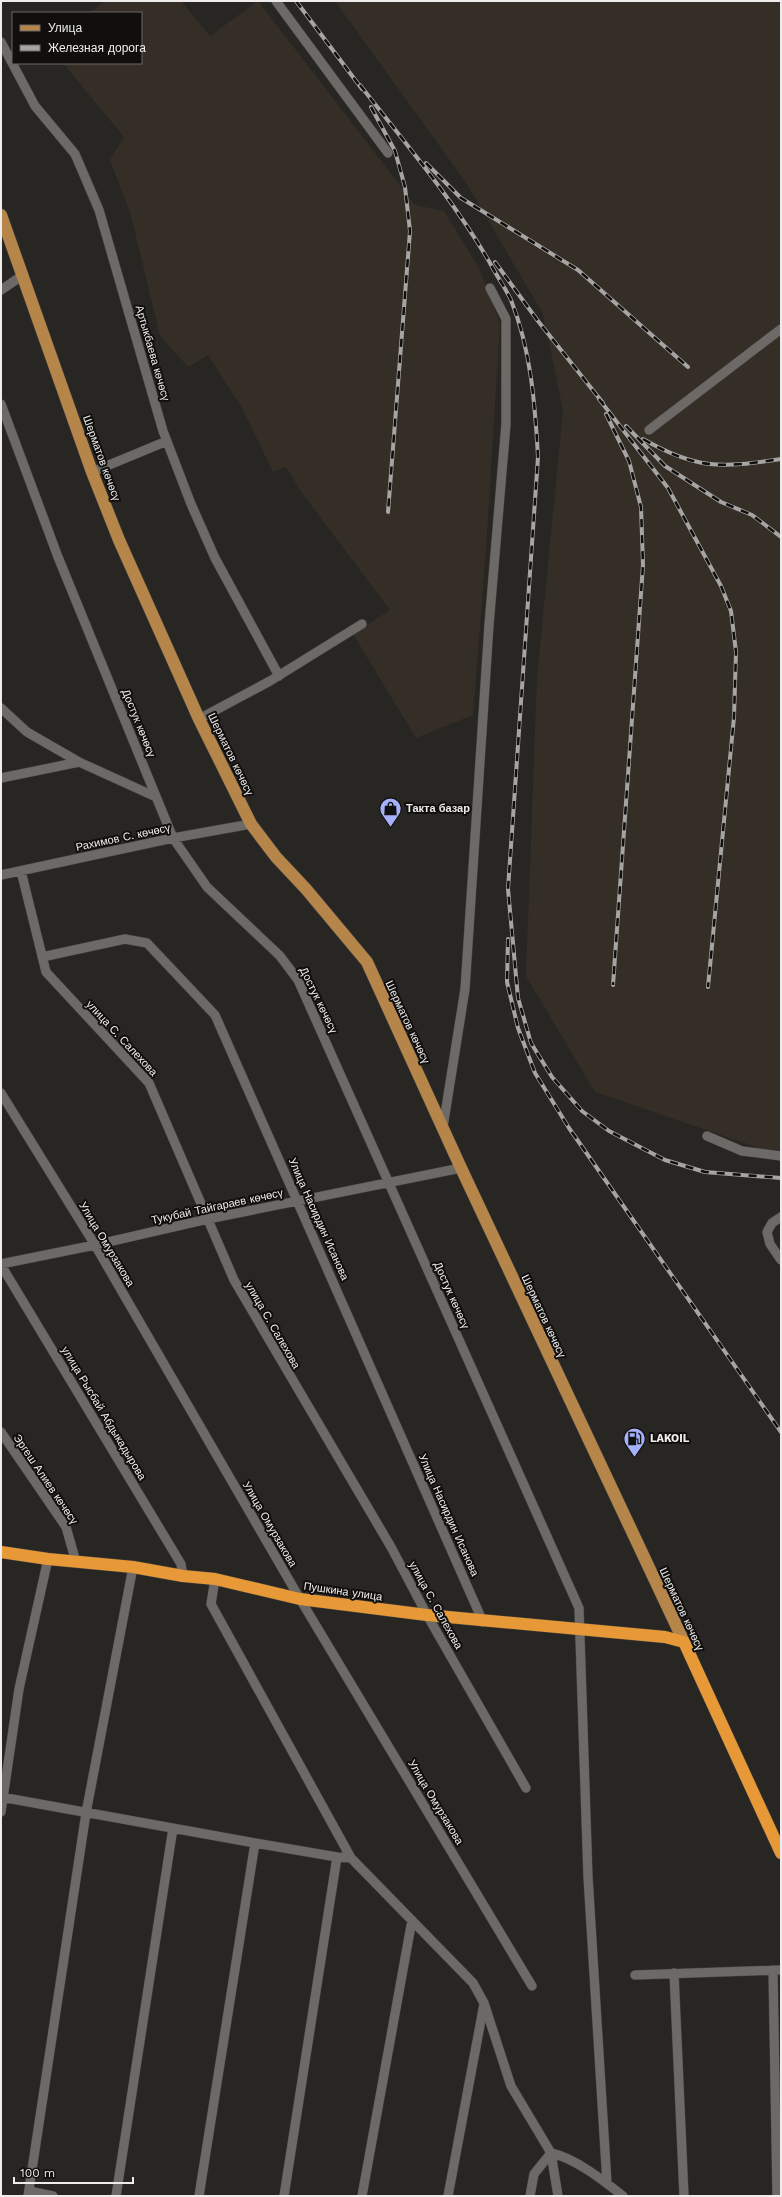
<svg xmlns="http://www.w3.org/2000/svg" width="782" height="2197" font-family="'Work Sans',sans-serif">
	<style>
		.built { fill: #352e27 }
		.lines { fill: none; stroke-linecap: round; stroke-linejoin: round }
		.street-casing { stroke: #464442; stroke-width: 10 }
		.primary-casing { stroke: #464442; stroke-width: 13 }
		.highway-casing { stroke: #464442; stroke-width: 13 }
		.street { stroke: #6c6966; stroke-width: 9 }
		.primary { stroke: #b6854a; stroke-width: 12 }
		.highway { stroke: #e79837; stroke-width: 12 }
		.rail-casing { stroke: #a7a5a3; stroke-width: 4 }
		.rail { stroke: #100f0e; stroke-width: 2.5; stroke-dasharray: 8; stroke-linecap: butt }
		.labels { text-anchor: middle; stroke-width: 4; stroke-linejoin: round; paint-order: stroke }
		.street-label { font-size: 11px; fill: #eeedeb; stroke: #100f0e }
		.poi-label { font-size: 11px; font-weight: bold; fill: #eeedeb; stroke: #100f0e; text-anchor: start }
	</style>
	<rect width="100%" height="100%" fill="#282623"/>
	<!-- built -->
	<path class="built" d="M105 1H181L210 36 258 1 415 205 444 211 479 268 500 323 486 549 473 715 416 738 353 634 390 610 302 493 286 467 273 472 242 408 208 355 188 367 160 336 131 215 110 160 124 137 63 63H141V13H89Z
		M335 1H781V1150L762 1149 595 1092 526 976 537 678 563 410 543 314 467 184Z"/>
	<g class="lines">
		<defs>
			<path id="street" d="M276 1 388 153
				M1 42 35 106 75 154 99 210 163 431 191 504 215 558 279 676
				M1 290 23 275
				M1 404 58 557 173 838 207 887 280 956 298 980 579 1608 588 1877 607 2183
				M649 430 781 329
				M92 472 167 441
				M1 708 27 732 79 762 156 797
				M199 719 270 681 362 624
				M1 778 79 762
				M21 871 46 972 149 1083 234 1280 391 1547 427 1615 526 1788
				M1 875 173 838 251 824
				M42 957 125 939 147 943 215 1015 483 1622
				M1 1093 95 1245 300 1599 532 1986
				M443 1127 465 989 489 625 506 424V319L490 288
				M707 1136 742 1151 781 1156
				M781 1217 772 1223 767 1232 770 1244 781 1260
				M1 1264 95 1245 208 1219 461 1168
				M1 1265 181 1564 183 1576
				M1 1432 66 1527 76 1562
				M215 1579 211 1604 351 1858 473 1983 484 2003 511 2086 551 2153 558 2196
				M1 1797 255 1843 337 1857 351 1858
				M1 1812 19 1689 48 1559
				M773 1970 777 2196
				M674 1973 684 2196
				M635 1975 781 1970
				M551 2153C575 2158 604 2181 623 2196
				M29 2191 53 2196
				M28 2196 86 1813 133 1567
				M116 2196 173 1828
				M199 2196 255 1843
				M284 2196 337 1857
				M362 2196 412 1920
				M448 2196 484 2004
				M530 2196 534 2174 551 2153"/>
			<path id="primary" d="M1 215 92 472 119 540 199 719 251 824 276 857 306 889 367 962 461 1168 684 1642"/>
			<path id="highway" d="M1 1552 48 1559 133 1567 183 1576 215 1579 300 1599 427 1615 665 1637 684 1642 781 1853"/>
		</defs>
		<!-- street casing -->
		<use href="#street" class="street-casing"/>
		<!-- primary casing -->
		<use href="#primary" class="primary-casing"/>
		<!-- highway casing -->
		<use href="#highway" class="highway-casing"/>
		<!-- street -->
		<use href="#street" class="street"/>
		<!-- primary -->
		<use href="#primary" class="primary"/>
		<!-- highway -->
		<use href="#highway" class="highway"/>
		<defs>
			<path id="rail" d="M296 1 362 89
				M360 85C405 143 453 199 490 263 496 275 505 287 511 300 531 350 535 404 538 457L508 889 518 998 531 1043 552 1077 582 1111 609 1131 665 1160 705 1172 781 1178
				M371 107 395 151 405 187 410 231 388 512
				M426 163 461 198 578 270 688 367
				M495 262 538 321 603 403
				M599 399 668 488 721 586 731 611 736 652 734 717 708 987
				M606 414 629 461 641 507 643 565 613 985
				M626 426 665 466 721 502 752 515 781 537
				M643 439C697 470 721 468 781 459
				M508 939 507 982 518 1028 535 1073 569 1128 781 1432"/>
		</defs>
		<!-- rail casing -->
		<use href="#rail" class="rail-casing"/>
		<!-- rail -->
		<use href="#rail" class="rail"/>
	</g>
	<!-- icons -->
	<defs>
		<symbol id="shop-pin" viewBox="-11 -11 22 30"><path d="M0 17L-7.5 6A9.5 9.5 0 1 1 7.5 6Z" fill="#a6b1fc" stroke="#100f0e"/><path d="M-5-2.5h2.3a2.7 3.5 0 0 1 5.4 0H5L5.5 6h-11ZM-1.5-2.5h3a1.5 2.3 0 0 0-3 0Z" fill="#111"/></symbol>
		<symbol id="fuel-pin" viewBox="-11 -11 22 30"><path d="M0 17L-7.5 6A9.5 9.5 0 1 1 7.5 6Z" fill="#a6b1fc" stroke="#100f0e"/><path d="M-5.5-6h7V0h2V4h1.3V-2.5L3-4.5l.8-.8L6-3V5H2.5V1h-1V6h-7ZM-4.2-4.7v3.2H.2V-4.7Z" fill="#111"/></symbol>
	</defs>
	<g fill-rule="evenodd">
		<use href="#shop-pin" x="378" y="796" width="25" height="34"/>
		<use href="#fuel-pin" x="622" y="1426" width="25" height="34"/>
	</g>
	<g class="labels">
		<!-- street labels -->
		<g class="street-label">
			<text transform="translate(153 353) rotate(74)" y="4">Артыкбаева көчөсү</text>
			<text transform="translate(102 458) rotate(70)" y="4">Шерматов көчөсү</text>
			<text transform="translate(139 723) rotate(68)" y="4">Достук көчөсү</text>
			<text transform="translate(231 754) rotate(64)" y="4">Шерматов көчөсү</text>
			<text transform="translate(123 837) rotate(-12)" y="4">Рахимов С. көчөсү</text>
			<text transform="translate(319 1000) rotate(64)" y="4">Достук көчөсү</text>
			<text transform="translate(408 1022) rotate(65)" y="4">Шерматов көчөсү</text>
			<text transform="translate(122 1038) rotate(47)" y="4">улица С. Салехова</text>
			<text transform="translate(217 1206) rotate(-12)" y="4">Тукубай Тайгараев көчөсү</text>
			<text transform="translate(319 1219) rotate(66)" y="4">Улица Насирдин Исанова</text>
			<text transform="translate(107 1244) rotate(59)" y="4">Улица Омурзакова</text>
			<text transform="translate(452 1295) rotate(66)" y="4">Достук көчөсү</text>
			<text transform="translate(544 1316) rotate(65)" y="4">Шерматов көчөсү</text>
			<text transform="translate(273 1325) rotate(60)" y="4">улица С. Салехова</text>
			<text transform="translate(104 1413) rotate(59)" y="4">улица Рысбай Абдыкадырова</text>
			<text transform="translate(46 1479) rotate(56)" y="4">Эргеш Алиев көчөсү</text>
			<text transform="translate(449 1515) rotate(66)" y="4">Улица Насирдин Исанова</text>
			<text transform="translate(270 1524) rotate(60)" y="4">Улица Омурзакова</text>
			<text transform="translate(343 1591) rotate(8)" y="4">Пушкина улица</text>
			<text transform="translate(436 1605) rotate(61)" y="4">улица С. Салехова</text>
			<text transform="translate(682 1609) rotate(65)" y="4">Шерматов көчөсү</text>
			<text transform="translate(436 1802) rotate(59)" y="4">Улица Омурзакова</text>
		</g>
		<!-- poi labels -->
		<g class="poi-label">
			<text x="406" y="812">Такта базар</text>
			<text x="650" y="1442">LAKOIL</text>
		</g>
	</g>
	<!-- border -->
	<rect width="782" height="2197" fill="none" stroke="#eeedeb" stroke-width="4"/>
	<!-- legend -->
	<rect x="12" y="12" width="130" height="52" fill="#100f0e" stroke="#696866"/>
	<rect x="20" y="25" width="20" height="6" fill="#b6854a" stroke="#696866"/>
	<text x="48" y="32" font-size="12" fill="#eeedeb">Улица</text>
	<rect x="20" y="45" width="20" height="6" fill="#a7a5a3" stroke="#696866"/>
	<text x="48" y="52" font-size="12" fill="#eeedeb">Железная дорога</text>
	<!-- scale -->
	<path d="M14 2177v6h119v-6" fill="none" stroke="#eeedeb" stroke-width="2"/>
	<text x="20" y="2177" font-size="12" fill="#eeedeb" stroke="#100f0e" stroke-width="3" paint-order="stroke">100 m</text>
</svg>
